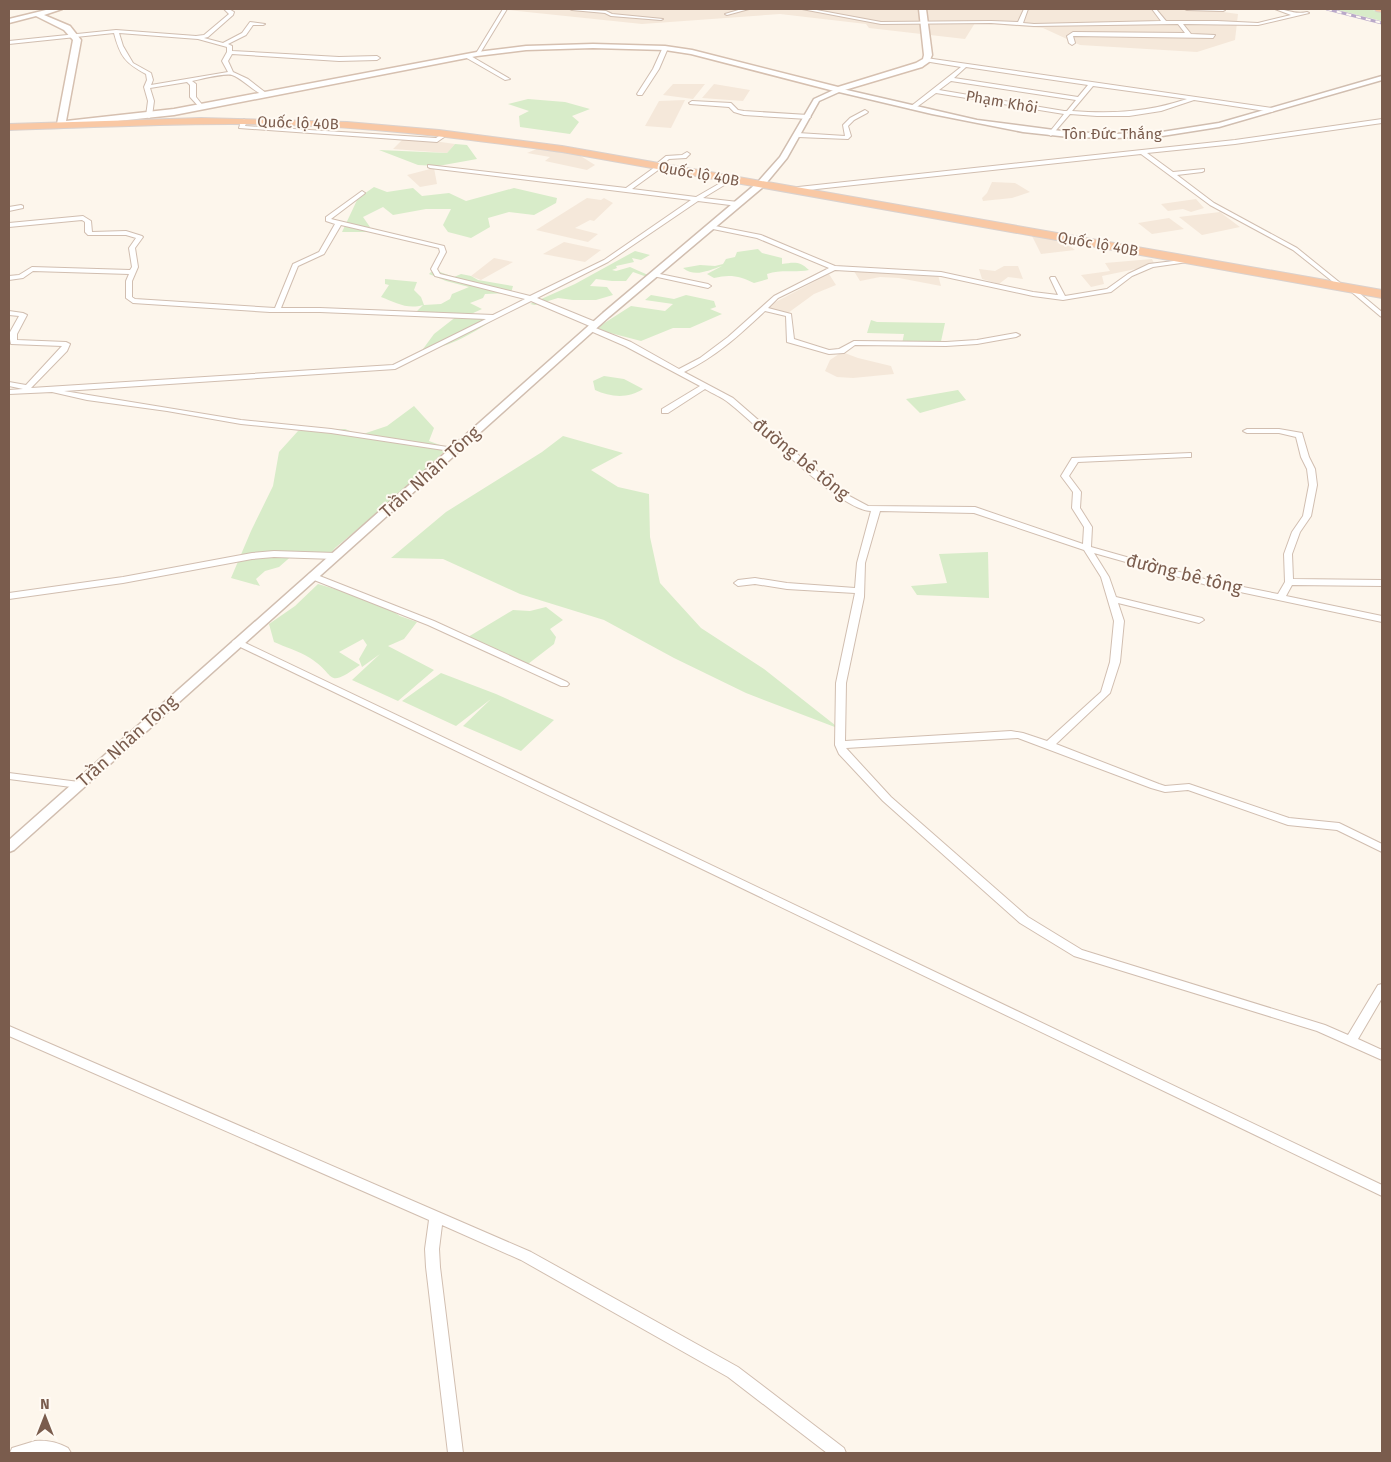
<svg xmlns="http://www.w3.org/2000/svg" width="1391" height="1462" font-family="'Fira Sans',sans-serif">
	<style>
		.residential { fill: #f5e8da }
		.green { fill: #d8ecc9 }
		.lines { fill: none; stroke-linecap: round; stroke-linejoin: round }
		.minor-casing { stroke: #d1beb0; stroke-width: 2 }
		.tertiary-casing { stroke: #d1beb0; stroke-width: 3 }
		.secondary-casing { stroke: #d6c0b0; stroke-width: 3 }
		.trunk-casing { stroke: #dad1cd; stroke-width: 2 }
		.minor { fill: #fff; fill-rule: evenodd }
		.tertiary { fill: #fff; fill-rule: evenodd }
		.secondary { fill: #fff; fill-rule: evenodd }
		.trunk { fill: #f9c8a4; fill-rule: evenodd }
		.rail-casing { stroke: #b9a8c9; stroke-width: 3 }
		.rail { stroke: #fffaf3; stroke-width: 2; stroke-dasharray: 5; stroke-linecap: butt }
		.labels { text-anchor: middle; stroke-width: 4; stroke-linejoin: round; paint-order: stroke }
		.far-street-label { font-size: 15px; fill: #7a5c4d; stroke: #fffaf3 }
		.street-label { font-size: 18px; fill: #7a5c4d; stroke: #fffaf3 }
	</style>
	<rect width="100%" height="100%" fill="#fdf6ec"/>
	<!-- residential -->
	<path class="residential" d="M499 9H1202L1238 14 1235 40 1197 52 1080 45 1043 28 975 23 965 39 869 28 866 24 780 14 642 24Z
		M673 84H705L693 99 663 95Z
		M714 84 750 90 743 101 702 98Z
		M685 100 671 128 645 126 659 101Z
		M405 137 455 144 447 153 393 149Z
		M539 148 579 155 595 165 587 170 545 161 550 157 527 153Z
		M434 168 437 184 420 187 407 175Z
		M992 182 1015 183 1030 192 1012 198 983 201 982 198 987 193Z
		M587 198 601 200 604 198 613 203 594 221 590 220 575 228 598 234 588 242 536 230Z
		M1196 199 1204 208 1191 212 1183 209 1168 211 1161 204Z
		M1220 212 1240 227 1202 235 1179 217Z
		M1169 218 1184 229 1152 234 1138 223Z
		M1032 236 1063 241 1075 250 1041 254Z
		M564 242 601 250 585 262 543 254Z
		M494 258 513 262 481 280 471 276Z
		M1152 259 1155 265 1102 276 1104 284 1091 287 1081 275 1110 271 1105 263Z
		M1004 266H1018L1023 279 1008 277 999 284 982 279 979 269 995 271Z
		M852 268 906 270 938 275 941 286 899 278 880 277 860 281Z
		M829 274 836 285 814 294 788 313 766 307Z
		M842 352 858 358 891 366 894 374 853 378 837 377 825 371 830 360Z"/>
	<!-- green -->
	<path class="green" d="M1333 9H1368L1382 12V21Z
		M528 99 565 102 590 109 572 116 579 122 570 134 520 127 519 116 529 111 508 104Z
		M455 144 467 145 477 159 438 166 418 165 379 150 447 153Z
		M374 187 387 192 413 188 422 196 449 193 466 201 514 188 557 198 556 203 534 215 509 212 488 218 490 227 471 238 448 232 443 225 451 209H426L393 215 383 207 363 217 370 227 366 232H342L358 198Z
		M758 249 762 253 782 258V264C794 262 800 261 809 270 794 273 781 269 767 274L768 279 754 283C740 276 730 274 714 278L707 274 722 266C709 270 695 278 683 268L700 265 715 266 723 264 726 259 735 257 737 252Z
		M635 251 650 255 641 260 632 258 634 262 616 266 617 268 612 270 616 271 630 267 648 275 647 277 633 272 626 281H612L596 279 590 286 607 287 613 295 596 300H573L558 298 535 305 530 304 575 284Z
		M431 272H440L454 277 461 274 471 276 478 280 513 286 511 293 485 294 483 298 470 303 482 309 471 314 418 317 417 311 423 305C407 310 395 302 381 297L389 285 385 284V279L417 282 414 290 421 297 424 305 441 304 450 299 452 294 469 287 446 281 429 274Z
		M651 295 674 299 686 295 714 301 716 307 710 309 722 314 690 328H673L641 341 595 329 631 306 665 311 673 304 645 300Z
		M457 316 498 317C475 331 450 349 423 349L434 334Z
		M871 320 877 322 945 323 940 346 902 344 904 334 867 333Z
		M604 376 624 379 643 389C628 399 610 397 595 390L593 381Z
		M958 390 966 400 920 413 906 399Z
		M414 406 434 428 429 441 448 448 394 499 335 548 326 559 295 553 279 567 265 571 256 579 260 586 231 578 251 531 273 486 279 452 298 431 345 429 360 435 387 426Z
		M563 436 623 453 591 470 618 487 649 494 650 537 660 583 701 628 764 669 840 729 746 693 674 658 604 620 520 594 443 559 391 558 446 512 542 452Z
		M988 552 989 598 917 595 911 586 947 583 939 554Z
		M318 584 379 602 400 616 417 622 404 639 388 646 434 670 398 701 352 680 380 654 362 667 359 659 367 645 363 639 339 652 360 665C325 690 337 675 310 658 299 651 285 647 274 642L269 624 295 606Z
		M546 607 563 620 550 629 556 637 554 644 528 664 468 637 513 610 530 611Z
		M441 673 496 694 554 720 521 751 463 726 491 699 456 726 402 701Z"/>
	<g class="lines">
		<defs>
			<path id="minor" d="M224 9H229L234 12 233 15 208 37 204 38 223 43 242 33 250 22 265 24 263 25H253L246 35 228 44 232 46V51L339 57 377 56 380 58 377 60 339 61 232 54 228 61 233 72 248 79 266 93V95C256 95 244 79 232 75 224 73 202 79 192 81L196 84V97L204 107 201 109 190 97V85L187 82 150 88 154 101 152 116 149 118 146 116 148 101 144 87 147 80 146 74C125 63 120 56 114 33L9 44V41L116 30 196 36 204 35 229 14ZM119 33 198 39 227 47V52L222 61 228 72 151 85 153 80 151 73 133 63 123 46Z
				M503 9H507L479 55H475Z
				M570 9 606 11 612 14 663 19 661 20 611 16 605 13 572 10Z
				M742 9H749L727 15 725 14Z
				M802 9H811L881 22 991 21 1018 22 1024 9H1028L1023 23 1034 24 1161 21 1152 9H1156L1166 21H1217L1258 23 1291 15 1275 9C1288 9 1293 15 1307 12L1309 13 1258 25 1183 24 1191 34 1215 35 1213 38 1074 36H1073L1075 43 1072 45 1069 43 1067 36 1073 32 1185 33 1178 24 1034 26 991 23 881 24Z
				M1185 9H1224L1225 10 1223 11 1187 10Z
				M663 47 668 48 659 69 642 95H638L637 94 653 69Z
				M465 55H469L510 79 505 80 465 57Z
				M926 58 1272 108 1275 110 1272 112 1194 100 1161 111 1129 116H1097L1070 114 1051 136 1048 134 1064 114 936 93 914 109H910V107L961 67 924 61V59ZM966 67 1088 85 1078 97 954 78ZM951 81 1076 100 1067 111H1064L939 90ZM1093 86 1187 99C1148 112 1114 114 1072 111Z
				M692 101 731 103 738 110 744 111 808 115 811 117 808 119 744 115 734 112 729 107 690 104 689 103Z
				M865 110 868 112 867 113 854 120 848 126 851 136 848 139 798 137 795 135 798 133 845 136 843 125 850 118Z
				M244 119 247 121 245 126 436 138 445 132 450 133 437 142 239 128 241 121Z
				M1382 119V123L1235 144 1147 153 1173 172 1204 169V171L1202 172 1177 175 1214 203 1297 248 1344 286 1345 287 1342 289 1293 250 1210 205 1141 154 789 192 786 190 789 188 1235 140Z
				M687 152 690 154 686 158 669 159 661 166V168L632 189 696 197 729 178 731 179V181L703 198 738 202 741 204 738 206 698 201 608 262 537 298 598 323V327H592L531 301 395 369 64 391 241 420 331 429 454 448 458 450 457 452 331 433 241 424 167 411 87 400 52 392 9 394V390L23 389 9 386V382L26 385 62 346 11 344 9 334 19 316 9 315V311L23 313 27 315 17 334V340L66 342 70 344 67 351 31 388 393 365 486 319 320 312H270L133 303 126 298V281L129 274 33 271 23 278 9 280V276L19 275 32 267 130 270 132 267 129 248 136 238 126 235H88L85 232V222L82 220 9 227V223L83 216 91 221 92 232 126 231 142 236 143 237 135 248 138 267 132 281V297L135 299 275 308 293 264 319 252 335 224 326 221V217L362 191 365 193 364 194 331 219 444 246 446 252 437 269 440 274 530 296 604 260 691 200 430 168 428 167V165L626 188 655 167V165L666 156 682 155ZM341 225 439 248 440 252 431 269 435 276 525 299 493 315 320 308H281L298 266 324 254Z
				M21 205 23 206V208L9 211V207Z
				M710 225 761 235 835 266 941 272 1033 292 1058 295 1050 278 1051 277H1055L1065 296 1107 289 1128 274 1149 264 1190 259 1191 260 1188 262 1153 267 1132 276 1111 292 1063 300 1033 296 941 276 835 270 778 298 768 308 791 314 794 339 829 350 839 349 854 341 946 342 977 340 1016 333 1020 335 1016 337 977 344 946 346 855 345 844 353 829 354 787 342 786 316 765 311C738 336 717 356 684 372L733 398 840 491 868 506 975 507 1083 544 1084 527 1072 508 1073 492 1061 476 1072 458 1191 453V457H1188L1078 462 1069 476 1081 492 1080 508 1092 527 1091 547 1208 580 1278 594 1285 582 1284 554 1292 532 1303 516 1309 485 1307 469 1301 457 1296 437 1279 433H1247L1243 431 1247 429H1279L1302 433 1309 457 1315 469 1317 485 1311 516 1300 532 1292 554 1293 579 1382 580V586L1292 585 1286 596 1382 616V622L1207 585 1094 553 1109 577 1116 597 1202 618 1204 620 1199 623 1118 603 1124 621 1120 662 1110 693 1056 744 1159 784 1165 786 1189 784 1289 818 1339 823 1382 844V852L1337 830 1288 825 1188 790 1165 792 1151 788 1018 738 846 748 891 797 1028 917 1082 950 1325 1025 1348 1035 1378 985 1382 984V998L1358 1039 1382 1050V1060L1317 1031 1074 956 1020 923 883 801 839 754 835 745 836 683 855 593 787 589 755 584 738 586 734 583 738 580 755 578 787 583 855 588 857 563 871 511C838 510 759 426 729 403 722 397 713 394 705 389L668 413H662V409L700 386 625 346 586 329 593 327 631 342 679 369 700 358 728 337 774 296 829 268 757 238 708 228 707 227ZM880 511 974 513 1084 550 1101 577 1114 621 1110 662 1101 692 1047 741 1023 733 1011 731 845 741 846 683 864 597 865 563Z
				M655 273 708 284 711 286 708 288 653 276 652 275Z
				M1348 287H1352L1382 312V317L1380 316 1348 289Z
				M274 551 335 553 339 556 335 559 274 557 252 559 123 583 9 599V593L123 577 252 553Z
				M312 573 434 621 567 682 569 684 567 686H561L428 625 309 578 308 576 309 574Z
				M237 639 1382 1185V1196L234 644 232 642 234 640Z
				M9 773 79 782 84 785 79 788 9 779Z
				M9 1026 531 1252 738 1367 844 1448 846 1453H827L728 1377 521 1260 442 1225 439 1249 440 1267 463 1453H448L426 1267 425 1249 429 1220 9 1036Z
				M35 1441C47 1440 57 1442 68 1448L71 1453H10L12 1448Z"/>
			<path id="tertiary" d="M1382 76V80L1219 127 1162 136 1115 138 1069 137 1023 132 932 114 839 92 819 101 787 158 763 187 609 317 14 850 9 852V840L603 313 757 183 780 157 814 99 838 88 977 120 1069 132 1115 134 1162 132 1219 123Z"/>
			<path id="secondary" d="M50 9H62L44 15 70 26 81 40 66 121 174 109 477 52 526 46 593 44 665 46 692 50 838 87 916 63 923 59 924 55 919 9H926L932 55 929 62 922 67 838 92 691 54 665 50 593 48 526 50 477 56 174 115 61 127 57 124 73 40 64 30 36 16 9 23V19Z"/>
			<path id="trunk" d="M1375 9H1382V12L1376 11Z
				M201 118 347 122 439 130 562 146 1382 290V298L562 152C480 141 399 130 316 126 214 121 111 127 9 130V124Z"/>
		</defs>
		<!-- minor casing -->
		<use href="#minor" class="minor-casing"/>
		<!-- tertiary casing -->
		<use href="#tertiary" class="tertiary-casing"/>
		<!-- secondary casing -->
		<use href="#secondary" class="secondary-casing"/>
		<!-- trunk casing -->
		<use href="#trunk" class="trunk-casing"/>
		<!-- minor -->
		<use href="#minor" class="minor"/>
		<!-- tertiary -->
		<use href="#tertiary" class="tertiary"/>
		<!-- secondary -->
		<use href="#secondary" class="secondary"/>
		<!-- trunk -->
		<use href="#trunk" class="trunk"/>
		<defs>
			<path id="rail" d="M1327 9 1382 23"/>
		</defs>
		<!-- rail casing -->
		<use href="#rail" class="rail-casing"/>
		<!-- rail -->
		<use href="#rail" class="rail"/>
	</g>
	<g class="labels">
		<!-- far-street labels -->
		<g class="far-street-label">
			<text transform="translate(1002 102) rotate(10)" y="5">Phạm Khôi</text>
			<text transform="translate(298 123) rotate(2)" y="5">Quốc lộ 40B</text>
			<text x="1112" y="139">Tôn Đức Thắng</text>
			<text transform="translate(699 174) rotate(10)" y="5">Quốc lộ 40B</text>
			<text transform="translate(1098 244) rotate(10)" y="5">Quốc lộ 40B</text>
		</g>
		<!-- street labels -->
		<g class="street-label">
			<text transform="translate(801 459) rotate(39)" y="6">đường bê tông</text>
			<text transform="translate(430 472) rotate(-42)" y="6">Trần Nhân Tông</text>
			<text transform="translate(1184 574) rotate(14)" y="6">đường bê tông</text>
			<text transform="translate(127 741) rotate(-42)" y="6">Trần Nhân Tông</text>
		</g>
	</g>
	<!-- border -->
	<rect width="1391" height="1462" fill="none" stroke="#7a5c4d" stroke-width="20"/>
	<!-- north arrow -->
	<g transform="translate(45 1417)" stroke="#fffaf3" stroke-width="4" paint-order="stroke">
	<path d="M0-4L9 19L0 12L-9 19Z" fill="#7a5c4d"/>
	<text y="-8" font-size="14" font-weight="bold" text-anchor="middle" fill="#7a5c4d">N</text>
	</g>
</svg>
